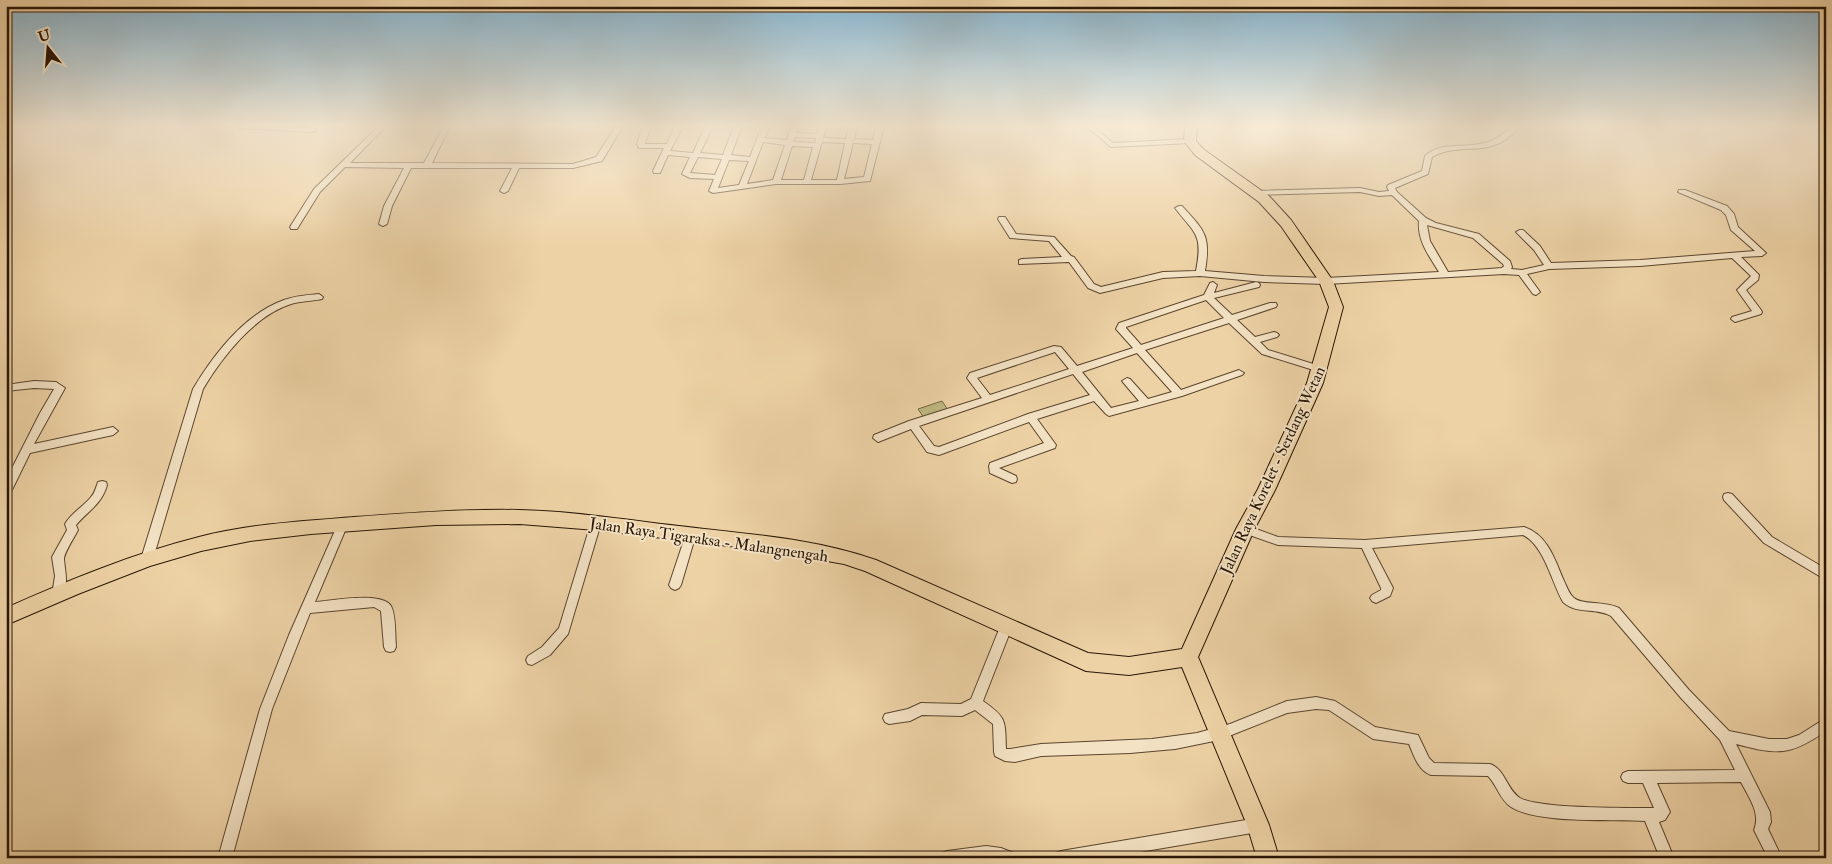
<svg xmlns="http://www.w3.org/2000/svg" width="1832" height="864" font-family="'IM FELL Double Pica',serif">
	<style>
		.green { fill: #bfba82; stroke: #746844 }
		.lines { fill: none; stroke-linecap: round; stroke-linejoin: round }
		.street-casing { stroke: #5b452e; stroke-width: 2 }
		.primary-casing { stroke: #2a1607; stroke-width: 2 }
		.street { fill: #f3e2c4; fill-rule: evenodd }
		.primary { fill: #edd2a5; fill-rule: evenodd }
		.labels { text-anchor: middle; stroke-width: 4; stroke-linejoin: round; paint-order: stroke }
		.street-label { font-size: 16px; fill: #2a1607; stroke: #f3e2c4 }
	</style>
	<rect width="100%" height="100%" fill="#edd2a5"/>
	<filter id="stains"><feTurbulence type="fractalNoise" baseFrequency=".004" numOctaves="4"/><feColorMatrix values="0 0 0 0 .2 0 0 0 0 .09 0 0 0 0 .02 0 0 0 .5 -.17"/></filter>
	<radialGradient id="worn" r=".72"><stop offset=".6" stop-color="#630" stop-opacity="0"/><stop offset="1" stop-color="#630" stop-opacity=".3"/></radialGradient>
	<!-- green -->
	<path class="green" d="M942 401 948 410 924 418 918 409Z"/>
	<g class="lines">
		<defs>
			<path id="street" d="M236 126 313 128 317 130 313 132 239 128Z
				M379 126H386L350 163H424L444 126H450L432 163 573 164 596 157 616 126H623L602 161 573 168H519L508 191 504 193 500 191 512 168H411L392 206 387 224 383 226 379 224 384 206 404 168 345 167 320 192 297 229H291L290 227 314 189Z
				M643 126H651L645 144H667L675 126H683L670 151 693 153 705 126H713L700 153 723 155 734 126H742L731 155 750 157 762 126H770L765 138 787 140 791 126H799L796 133 817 134 819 126H827L823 138 846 139 849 126H857L854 139 873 140 876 126H884L870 181 840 184H776L713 193 709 191 714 179 690 178 682 174 690 157 668 155 660 173H654L653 171 664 148H639L637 144ZM795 137 816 138 815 143 793 142ZM763 142 785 145 773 180 747 184ZM822 142 845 143 837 180H811ZM853 143 872 144 864 177 844 179ZM792 146 813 147 804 180H781ZM698 157 722 159 715 175 690 173ZM729 160 749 161 739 185 718 188Z
				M1086 126H1093L1113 143 1190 139 1194 141 1190 143 1111 147Z
				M1511 126 1518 128C1491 161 1462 140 1432 157L1428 174 1395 188 1397 192 1426 218 1436 223 1479 234 1510 261 1512 267 1511 269 1522 270 1544 265 1534 250 1516 232 1520 230H1523L1540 246 1551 263 1640 260 1755 251 1731 230 1726 215 1721 210 1678 192 1679 190H1685L1727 206 1734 214 1738 227 1766 253 1762 256 1741 257 1759 275 1758 280 1746 290 1761 310 1762 312 1761 314 1735 322 1731 319 1732 317 1752 311 1737 290 1751 276 1732 258 1640 266 1549 269 1527 274 1540 292 1536 295 1533 294 1519 275 1504 274 1326 284 1264 282 1200 276 1163 278 1100 293 1088 288 1069 262 1019 264V260L1022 259 1062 257 1049 241 1010 238 998 219 999 217H1005L1016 234 1054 237 1071 256 1074 257 1094 284 1101 287 1163 272 1196 271C1203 234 1196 235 1175 208L1179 206H1182C1205 231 1211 236 1205 271L1264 276 1326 278 1439 272C1429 256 1417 240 1419 221L1392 195 1379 196 1360 192 1256 195 1252 193 1256 191 1360 188 1379 192 1389 191 1387 187 1388 185 1422 171 1425 156C1448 135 1483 159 1511 126ZM1427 225 1473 238 1503 264 1504 266 1502 268 1448 272 1430 241Z
				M1213 282 1217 285 1214 293 1256 282 1259 283 1260 285 1259 287 1214 298 1232 315 1270 303H1276L1277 305 1276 307 1237 320 1255 337 1274 332 1277 333 1279 335 1277 337 1260 342 1268 350 1323 367 1325 369 1323 371 1320 372 1262 354 1229 323 1145 350 1181 390 1239 370 1244 373 1242 375 1182 396 1109 416 1106 414 1094 401 1037 419 1056 445 1055 448 999 468 1016 476 1017 479 1016 482 1012 483 990 473 989 466 990 463 1044 443 1029 422 939 455 927 452 911 429 878 442 873 438 874 435 909 421 982 398 967 378 970 373 1054 346 1061 347 1077 366 1133 348 1116 329 1119 323 1204 295 1210 283ZM1206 300 1224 318 1141 345 1126 328V327ZM1055 352 1069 369 990 395 977 378ZM1137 353 1172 392 1148 399 1130 379 1127 378 1122 381 1139 401 1111 408 1082 372ZM1073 374 1090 395 1028 414 939 447 934 446 919 426Z
				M319 294 323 297 322 299C312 301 301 301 291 304 255 315 222 357 203 389L153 559 151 562 147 564 143 562 141 559 193 389C214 354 245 314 284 300 295 296 307 295 319 294Z
				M34 381 56 382 65 388 34 444 113 427 118 431 113 435 30 453 10 494 6 495V480L40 413 54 389 34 388 6 391V385Z
				M102 481 106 482 107 485C102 504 88 511 76 525L78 530C75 536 64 553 64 559 65 573 69 583 62 598L58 600 54 598 52 595 55 576 52 557 67 530 65 524C71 513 83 507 91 497 95 493 96 487 98 482Z
				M1728 493 1732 494 1772 537 1826 569V580L1764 543 1724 500 1723 497 1724 494Z
				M596 519 600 520 601 523 568 634 550 655 532 665 528 664 526 660 528 656 542 647 559 628 591 523 592 520Z
				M342 522 346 523 347 526 315 602C331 601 386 590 392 608 396 619 395 635 396 647L394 651 390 652 386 651 384 647 381 611 374 607 310 613 272 709 232 858H218L260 709 289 635 337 526 338 523Z
				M1245 525 1278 537 1365 540 1524 527C1548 535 1555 560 1564 581 1567 587 1569 594 1574 598 1582 605 1605 601 1619 608L1689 690 1729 731 1769 739H1787L1799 735 1826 718V731C1790 756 1777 755 1736 744L1770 812 1771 822 1768 829 1782 858H1768L1754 830C1761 813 1749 798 1741 782L1657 783 1670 812 1665 820 1659 822 1674 858H1660L1645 821C1612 819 1537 824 1511 807 1500 800 1497 785 1488 776L1431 775C1418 770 1414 756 1409 744L1373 739 1329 710 1316 709 1287 713 1219 740 1175 749 1130 753 1041 756 1015 762 1005 761 995 756 994 752 993 724 975 710 962 716 922 715 910 721 889 724 885 722 883 718 885 714 908 709 921 703 961 704 971 699 1000 627 1002 623 1006 622 1010 623 1012 627 983 701C1007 718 1005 720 1006 749H1010L1041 744 1152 739 1197 733 1230 724 1287 701 1316 697 1335 701 1375 727 1418 735 1429 758 1434 763 1490 764C1506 770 1506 789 1520 798 1538 809 1629 808 1654 808L1643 783H1628L1623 781 1621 777 1623 773 1628 771 1735 770 1720 740 1681 698 1611 616C1595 607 1577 615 1563 602 1552 583 1544 545 1523 535L1372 548 1393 588 1390 596 1376 603 1372 601 1370 598 1372 595 1381 590V588L1362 548 1278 545 1241 532 1240 529 1241 526Z
				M691 530 695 531 696 534 681 585 679 588 675 590 671 588 669 585 687 531Z
				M1258 818 1263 820 1265 825 1263 830 1258 832 1104 858H1054L1056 853 1061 851Z
				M986 846 1001 848 1014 853 1016 858H940L942 853 947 851Z"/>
			<path id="primary" d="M1185 126H1197L1196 141 1203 149 1269 196 1291 220 1333 281 1343 307 1323 383 1275 490 1254 530 1198 657 1269 825 1279 858H1257L1247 825 1182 667 1129 675 1086 671 865 571 844 564 771 551 596 530 520 524 436 525 311 534 250 541 201 551 150 566 78 594 6 625V608C69 580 132 554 199 537 249 524 302 521 354 517 409 513 464 509 519 510 572 511 626 520 679 526 745 534 813 538 876 560L1088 653 1129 657 1182 649 1236 529 1258 489 1307 383 1329 307 1319 281 1281 226 1259 202 1195 155 1184 141Z"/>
		</defs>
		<!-- street casing -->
		<use href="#street" class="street-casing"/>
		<!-- primary casing -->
		<use href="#primary" class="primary-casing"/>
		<!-- street -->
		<use href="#street" class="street"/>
		<!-- primary -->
		<use href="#primary" class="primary"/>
	</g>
	<!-- sky -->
	<linearGradient id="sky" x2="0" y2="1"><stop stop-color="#88b5cf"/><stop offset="0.51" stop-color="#f7ebd6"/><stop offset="1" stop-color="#f7ebd6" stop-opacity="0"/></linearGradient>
	<rect width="1832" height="247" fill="url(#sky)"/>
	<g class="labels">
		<!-- street labels -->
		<g class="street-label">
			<text transform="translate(1272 470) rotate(-65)" y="6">Jalan Raya Korelet - Serdang Wetan</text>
			<text transform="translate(709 539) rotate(8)" y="6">Jalan Raya Tigaraksa - Malangnengah</text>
		</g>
	</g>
	<!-- margin -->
	<rect width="1832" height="864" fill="none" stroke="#edd2a5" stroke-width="25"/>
	<rect x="8" y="8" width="1817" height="849" fill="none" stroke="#2a1607" stroke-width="2.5"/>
	<rect x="12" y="12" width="1807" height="839" fill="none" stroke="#2a1607"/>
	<!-- north arrow -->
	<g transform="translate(48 48) rotate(343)" stroke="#f3e2c4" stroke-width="4" paint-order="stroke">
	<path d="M0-4L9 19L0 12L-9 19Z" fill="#2a1607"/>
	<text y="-8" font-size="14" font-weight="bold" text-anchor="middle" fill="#2a1607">U</text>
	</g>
	<rect width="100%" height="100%" filter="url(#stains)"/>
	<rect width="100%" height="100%" fill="url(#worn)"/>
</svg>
